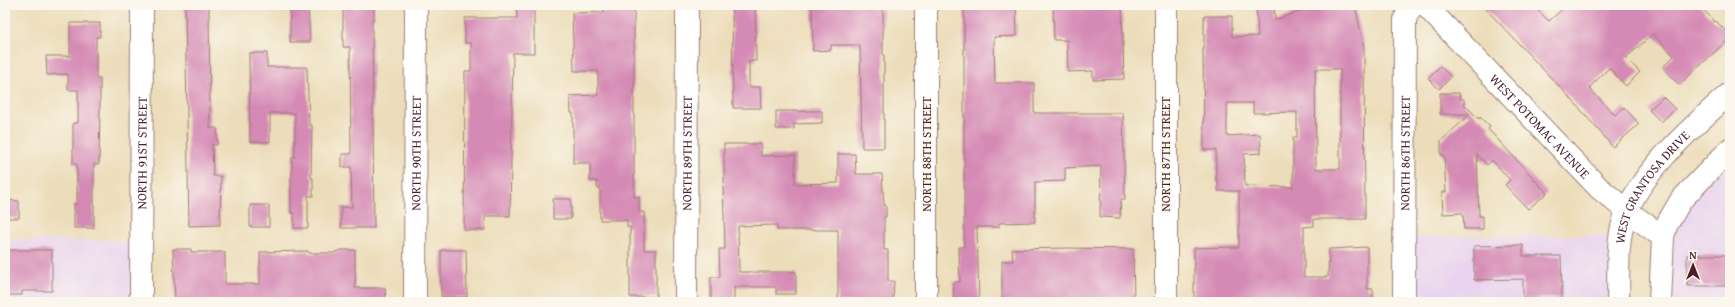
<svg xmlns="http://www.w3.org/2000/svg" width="1735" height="307" font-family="'Gentium Book Plus',serif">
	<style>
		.built { fill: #e8d2ef }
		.building { fill: #d58ab5; fill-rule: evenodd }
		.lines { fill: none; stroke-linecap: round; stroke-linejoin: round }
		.minor-casing { stroke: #9b7e72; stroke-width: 24 }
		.minor { stroke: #fff; stroke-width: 22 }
		.labels { text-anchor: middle; stroke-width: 3; stroke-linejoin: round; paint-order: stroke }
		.street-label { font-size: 13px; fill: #4a1f2b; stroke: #fbf7ec }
	</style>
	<rect width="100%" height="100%" fill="#fbf7ec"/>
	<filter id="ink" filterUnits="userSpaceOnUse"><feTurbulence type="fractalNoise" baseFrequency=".025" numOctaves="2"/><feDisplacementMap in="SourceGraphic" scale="8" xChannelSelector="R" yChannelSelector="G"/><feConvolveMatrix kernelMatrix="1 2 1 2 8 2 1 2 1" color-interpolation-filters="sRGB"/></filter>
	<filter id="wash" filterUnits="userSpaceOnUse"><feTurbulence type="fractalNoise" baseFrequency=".012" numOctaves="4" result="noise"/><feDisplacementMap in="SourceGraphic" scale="16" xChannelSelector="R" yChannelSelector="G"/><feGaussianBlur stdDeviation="0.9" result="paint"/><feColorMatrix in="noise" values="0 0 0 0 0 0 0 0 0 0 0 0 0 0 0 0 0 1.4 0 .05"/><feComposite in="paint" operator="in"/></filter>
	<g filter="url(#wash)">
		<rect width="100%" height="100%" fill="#ecddba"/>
		<!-- built -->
		<path class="built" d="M1730 149V302H1660L1663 237Z
			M1621 235 1618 302H1404V237Z
			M5 240 141 241V302H5Z"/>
		<g id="blocks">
			<!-- building -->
			<path class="building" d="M185 5H209L210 128H217V145H212L213 176H221L220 225 189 226Z
				M290 5H308L310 42H290Z
				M343 5H374V19H372L374 228H341V207H352L351 167H342V154H351L350 47H343Z
				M516 5H534V53H513L510 216H485V230H464L465 71H471V43H465V18H517Z
				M604 5H634V197H639V212H644V250H656V297H630V227H627V220H600V188H597V181H590V163H573V113H571L570 96 598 95V71H574L572 13 604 12Z
				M732 5H755L756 61H749V87H760L761 108H733Z
				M812 5H883V55H884V148H862L860 45H831V50L813 51Z
				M964 5H1016L1017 36 994 37 995 83H1034V113H1123L1125 199H1121L1120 218 1100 217 1101 166 1065 168V181L1035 182V222L999 223V227H977L979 302H954L953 282H960L959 247H964Z
				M1053 5H1122L1124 79 1093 80V71L1068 72 1067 40H1054Z
				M1256 5H1274L1275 20 1317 5H1355L1364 47 1365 219H1314V226L1304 227V277H1328L1329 249 1367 247V289H1373V302H1194V248L1239 247V191H1218V181H1216V150H1204L1203 49H1204V16H1232V37L1258 36ZM1315 69H1340V169H1316ZM1227 103H1253V113L1297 112V138H1293V187L1245 186 1244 154 1261 153 1260 134 1227 136Z
				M1482 5H1532L1549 21 1567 5H1699L1715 22 1716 21 1730 35V38L1679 85 1663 67 1674 56 1653 34 1626 58 1640 72 1626 86 1609 68 1589 88 1615 115 1624 107 1639 124 1613 147 1574 102Z
				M70 23H100V37H96V78H100V104L99 164H94V228H74V204H77V164H73V123H78V90H68V74L47 75 46 56H70Z
				M249 53H267V67H307L309 125H312L311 178H313V196H308V228H294V213H291V178L292 175V157H295V113H270V142H250Z
				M1440 66 1451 77 1439 89 1428 78Z
				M1440 93H1459L1460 99H1464V104L1479 119 1480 117 1490 127 1488 129 1547 193 1528 209 1505 185 1510 180 1492 160 1487 165 1477 154 1479 216H1483V229H1464L1463 213 1443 214 1442 192H1446L1444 155H1441V141L1470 114H1440Z
				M1663 97 1675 109 1661 122 1649 110Z
				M776 111H822V123L794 124V129H776Z
				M724 144H761V156L795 155V184L838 183V154H855L856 174H882L884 205H886V217H884V250H888V281H894L893 302H838V230H777V225L738 226 739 272H796V294H776V287H734V302H711V277H720L719 249H725L723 185H724Z
				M553 199H571V219H553Z
				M5 200 19 201V218H5Z
				M250 205H269V227H250Z
				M1523 245V256H1561L1562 298 1523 299V279L1474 280V246Z
				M1069 248 1133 249 1134 302H1002V261H1013L1012 249Z
				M173 249H191V252H225V284H260V252L308 251 309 253H335V252L341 250H355V288H385L386 302H175Z
				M5 250H52V291H22V295H5Z
				M441 250H466L467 297H441Z
				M1687 255H1730V286H1687Z"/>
		</g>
	</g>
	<g filter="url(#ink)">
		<use href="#blocks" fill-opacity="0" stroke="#9b7e72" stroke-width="1"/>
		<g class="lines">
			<defs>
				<g id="minor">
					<path d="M926 5V302"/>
					<path id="s1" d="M1425 5 1599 188 1627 211 1663 237"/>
					<path id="s2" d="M141 302 142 5"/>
					<path id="s3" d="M415 302 416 5"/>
					<path id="s4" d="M686 302 687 5"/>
					<path d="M1166 302V5"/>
					<path id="s5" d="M1404 302 1405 19 1412 5"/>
					<path id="s6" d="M1618 302C1619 277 1616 244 1624 220 1637 174 1695 125 1730 93"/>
					<path d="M1660 302 1663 237 1666 226 1681 200 1730 149"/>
				</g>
			</defs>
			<!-- minor casing -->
			<use href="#minor" class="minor-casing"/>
			<!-- minor -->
			<use href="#minor" class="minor"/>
		</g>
	</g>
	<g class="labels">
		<!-- street labels -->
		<g class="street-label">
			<text dy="5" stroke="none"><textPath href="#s1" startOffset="167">WEST POTOMAC AVENUE</textPath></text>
			<text dy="5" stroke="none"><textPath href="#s2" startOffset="149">NORTH 91ST STREET</textPath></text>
			<text dy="5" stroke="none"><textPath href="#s3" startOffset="149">NORTH 90TH STREET</textPath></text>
			<text dy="5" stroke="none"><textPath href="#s4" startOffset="149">NORTH 89TH STREET</textPath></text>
			<text dy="5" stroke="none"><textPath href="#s5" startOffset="149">NORTH 86TH STREET</textPath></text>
			<text transform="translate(926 154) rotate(-90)" y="5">NORTH 88TH STREET</text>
			<text transform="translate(1165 154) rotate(-90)" y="5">NORTH 87TH STREET</text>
			<text dy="5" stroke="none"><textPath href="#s6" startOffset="125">WEST GRANTOSA DRIVE</textPath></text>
		</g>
	</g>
	<!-- margin -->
	<rect width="1735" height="307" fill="none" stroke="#fbf7ec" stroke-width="20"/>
	<!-- north arrow -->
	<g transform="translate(1693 265)" stroke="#fbf7ec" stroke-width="3" paint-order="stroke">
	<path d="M0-3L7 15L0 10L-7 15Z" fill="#4a1f2b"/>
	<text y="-6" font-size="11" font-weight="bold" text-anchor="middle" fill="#4a1f2b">N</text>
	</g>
</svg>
